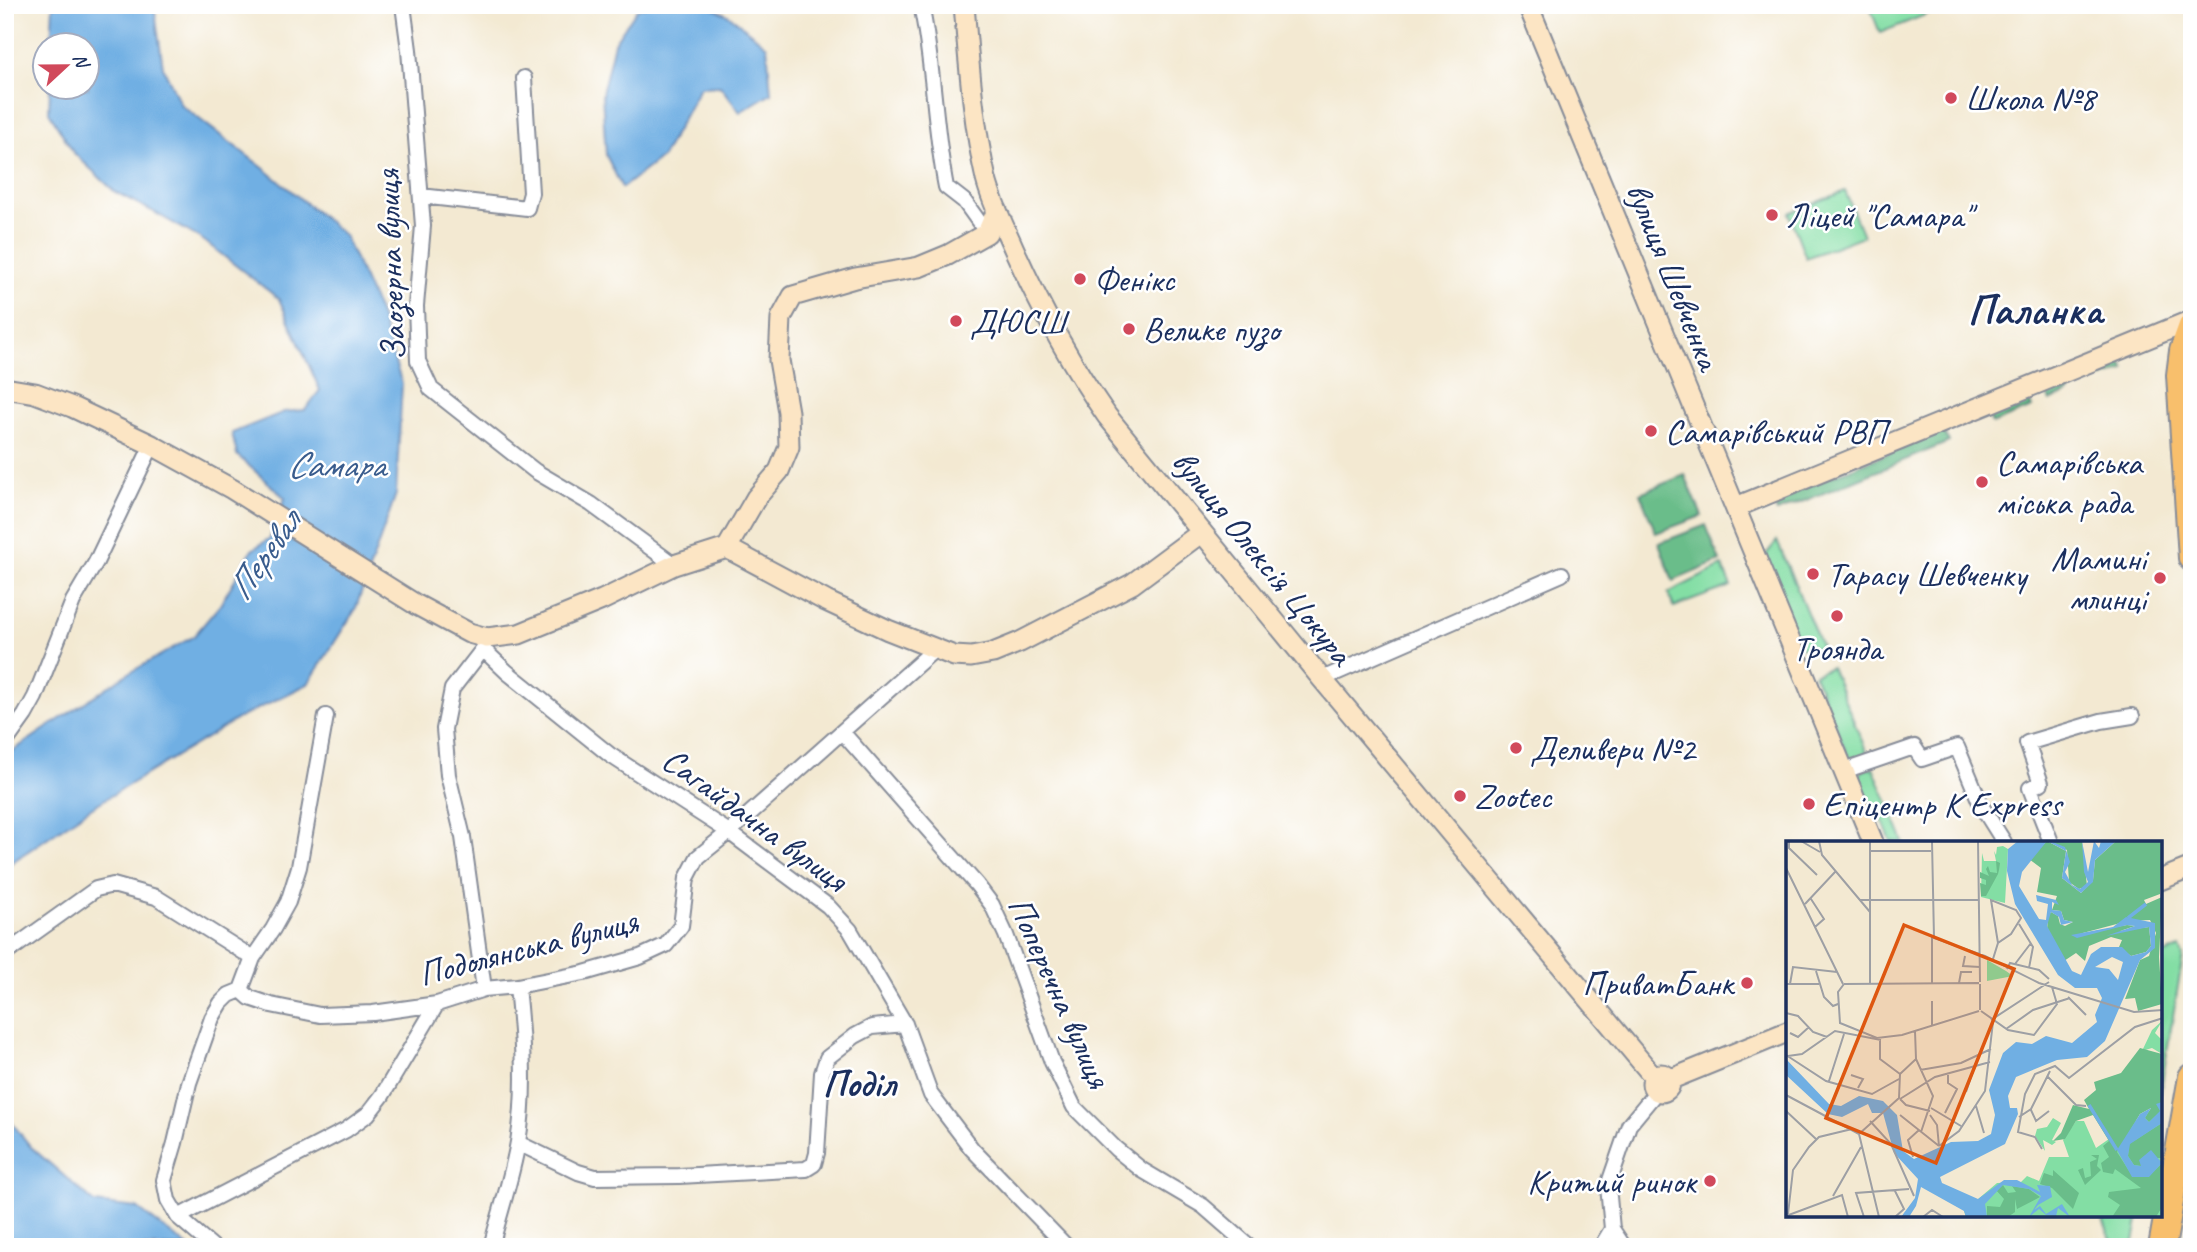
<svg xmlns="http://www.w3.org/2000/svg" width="2197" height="1252" font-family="Caveat,sans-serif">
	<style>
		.green { fill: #83dea4; stroke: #4f8681; stroke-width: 2 }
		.forest { fill: #6abd8a; stroke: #427674; stroke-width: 2 }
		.water { fill: #70afe3; stroke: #466fa0; stroke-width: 2 }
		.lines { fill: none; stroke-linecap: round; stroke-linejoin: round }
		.street-casing { stroke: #878c98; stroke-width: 18 }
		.secondary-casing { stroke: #878c98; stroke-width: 23 }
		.highway-casing { stroke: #878c98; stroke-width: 30 }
		.street { stroke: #fff; stroke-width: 14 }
		.secondary { stroke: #fce5c4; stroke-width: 19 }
		.highway { stroke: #f8bf6c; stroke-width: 26 }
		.poi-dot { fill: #d1495b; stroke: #fff; stroke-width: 2.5 }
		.labels { text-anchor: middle; stroke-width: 5; stroke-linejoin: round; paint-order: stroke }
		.poi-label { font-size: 35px; fill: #1b2f5e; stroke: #fff; text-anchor: start }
		.street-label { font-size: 35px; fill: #1b2f5e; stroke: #fff }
		.water-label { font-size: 37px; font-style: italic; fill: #395c8d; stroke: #fff }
		.quarter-label { font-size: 38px; font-weight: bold; fill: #1b2f5e; stroke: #fff }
		.district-label { font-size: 42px; font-weight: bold; fill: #1b2f5e; stroke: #fff }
		.inset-river { fill: none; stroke: #70afe3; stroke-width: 3.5 }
		.inset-road { fill: none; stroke: #9d9fa4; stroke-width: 2 }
		.view { fill: #de5710; fill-opacity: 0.15; stroke: #de5710; stroke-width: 3.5 }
		.inset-edge { fill: none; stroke: #1b2f5e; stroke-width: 3.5 }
	</style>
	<rect width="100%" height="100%" fill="#fff"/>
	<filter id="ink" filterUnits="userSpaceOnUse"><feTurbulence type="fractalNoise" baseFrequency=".0143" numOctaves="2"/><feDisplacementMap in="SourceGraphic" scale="14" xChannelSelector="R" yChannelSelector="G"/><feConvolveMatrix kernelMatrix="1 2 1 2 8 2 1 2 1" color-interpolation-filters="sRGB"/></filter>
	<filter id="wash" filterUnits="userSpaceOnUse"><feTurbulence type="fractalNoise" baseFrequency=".00686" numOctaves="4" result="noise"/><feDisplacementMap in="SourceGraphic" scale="28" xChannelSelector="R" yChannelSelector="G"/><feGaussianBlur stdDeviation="1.57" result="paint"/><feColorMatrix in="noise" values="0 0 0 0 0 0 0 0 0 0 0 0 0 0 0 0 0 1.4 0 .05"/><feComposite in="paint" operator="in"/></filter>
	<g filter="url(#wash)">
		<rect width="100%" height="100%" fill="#f3e9d2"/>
		<!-- green -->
		<path class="green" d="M1869 5H1950L1880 33Z
			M1845 191 1863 236 1806 258 1789 213Z
			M1777 541 1821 646 1813 650 1799 647 1763 558Z
			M1722 566 1731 586 1674 607 1668 593Z
			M1831 667 1868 755 1865 759 1855 762 1848 757 1814 674Z
			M1873 767 1904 842H1891L1878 809 1869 808 1857 781 1862 771Z
			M2180 948 2183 956 2160 1094V956Z
			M2101 1215H2139L2133 1247H2114Z"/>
		<!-- forest -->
		<path class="forest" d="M2121 361 2125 370 2103 378 2099 369Z
			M2066 383 2070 392 2050 401 2045 390Z
			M2028 398 2032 408 1992 424 1988 413Z
			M1944 431 1949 442 1777 512 1772 500Z
			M1685 475 1702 516 1656 533 1640 493Z
			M1706 525 1720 561 1673 581 1659 543Z"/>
		<!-- water -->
		<path class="water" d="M53 5H154L163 67 181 105 266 170 344 235 379 312 402 384 396 494 355 610 308 684 239 718 89 809 5 867V756L124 676 194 636 220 605 252 550 270 538 285 498 237 455 232 433 284 412 305 410 320 390 279 299 203 240 152 211 115 192 74 153 49 112 50 88H88V46L51 45Z
			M649 5H708L730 16 767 46 771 93 740 112 720 86 700 87 662 157 622 188 606 155 602 94 614 43 637 9Z
			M5 1114 31 1147 95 1203 137 1208 188 1247H5Z"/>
	</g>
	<g filter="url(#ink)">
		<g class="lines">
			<defs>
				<path id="street" d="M403 5 409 50 423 226 416 306 418 361 431 389 535 471 591 504 674 565
					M921 5C934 65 934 127 946 187L964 201 987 233
					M421 196 527 208 531 193 524 78
					M483 649 507 672 610 755 729 832 828 906 850 930 905 1024 931 1095 972 1149 1067 1247
					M1322 679 1562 574
					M842 732 977 885 992 905 1006 935 1052 1062 1074 1107 1116 1149 1142 1170 1203 1206 1250 1247
					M5 743 25 715 35 697 73 601 96 562 152 445
					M1844 771 1914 747 1922 759 1957 747 1982 807 2004 842
					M2051 842 2030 788 2041 783 2027 743 2101 721 2132 716
					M5 954 96 889 113 885 156 897 253 958
					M484 989 463 837 448 775 444 729 452 689 483 649 485 643
					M241 990 250 998 271 1005 320 1015 373 1013 437 1004 484 989 517 986 584 973 640 957 666 945 681 926 687 878 698 857 729 832 935 649
					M241 990 253 958 273 929 288 902 299 867 326 716
					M518 1143 578 1172 595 1177 679 1176 806 1169 814 1164 817 1153 822 1073 827 1058 855 1036 872 1027 905 1024
					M178 1217 346 1130 368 1114 382 1096 437 1004
					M213 1247 178 1217 168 1200 164 1180 175 1143 189 1083 212 1018 221 1003 229 995 241 990
					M491 1247C500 1212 512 1177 518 1142 527 1090 522 1037 517 986
					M1601 1247 1612 1229
					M1624 1247 1612 1229 1608 1186 1629 1125 1657 1091"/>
				<path id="secondary" d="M964 5C969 63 973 123 986 179 992 203 1004 226 1014 249 1040 307 1070 363 1107 416L1322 679 1654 1077
					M1528 5 1873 842
					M5 388 35 393 72 407 152 445 232 489 415 604 469 633 487 638 519 634 602 600 674 565 727 548
					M1736 507 2192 320
					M727 548 826 601 888 630 954 656 971 657 993 653 1020 642 1132 584 1202 532
					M727 548 756 498 779 471 789 447 788 412 779 360 781 318 793 296 855 278 919 267 948 255 987 233 997 210
					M2160 880 2192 867
					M1652 1083a9 9 0 1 1 18 0a9 9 0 1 1-18 0Z
					M1669 1080 1787 1032"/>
				<path id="highway" d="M2192 326 2183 351 2180 375 2192 558
					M2162 1247 2192 1077"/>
			</defs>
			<!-- street casing -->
			<use href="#street" class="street-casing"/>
			<!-- secondary casing -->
			<use href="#secondary" class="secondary-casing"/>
			<!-- highway casing -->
			<use href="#highway" class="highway-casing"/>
			<!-- street -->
			<use href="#street" class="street"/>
			<!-- secondary -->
			<use href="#secondary" class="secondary"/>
			<!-- highway -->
			<use href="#highway" class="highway"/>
		</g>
	</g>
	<!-- markers -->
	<g class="poi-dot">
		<circle cx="1951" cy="98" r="7"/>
		<circle cx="1772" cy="215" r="7"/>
		<circle cx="1080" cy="279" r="7"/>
		<circle cx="956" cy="321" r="7"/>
		<circle cx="1129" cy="329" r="7"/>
		<circle cx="1651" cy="431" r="7"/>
		<circle cx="1982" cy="482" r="7"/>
		<circle cx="1813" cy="574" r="7"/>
		<circle cx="2160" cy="578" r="7"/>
		<circle cx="1837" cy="616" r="7"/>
		<circle cx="1516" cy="748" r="7"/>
		<circle cx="1460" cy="796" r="7"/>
		<circle cx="1809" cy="804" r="7"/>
		<circle cx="1747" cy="983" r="7"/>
		<circle cx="1710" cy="1181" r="7"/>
	</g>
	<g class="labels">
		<!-- poi labels -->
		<g class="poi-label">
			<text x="1965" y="110">Школа №8</text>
			<text x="1786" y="227">Ліцей "Самара"</text>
			<text x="1094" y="291">Фенікс</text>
			<text x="970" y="333">ДЮСШ</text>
			<text x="1143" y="341">Велике пузо</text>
			<text x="1665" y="443">Самарівський РВП</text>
			<text x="1996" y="474">Самарівська<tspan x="1996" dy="40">міська рада</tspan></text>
			<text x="2146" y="570" text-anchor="end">Мамині<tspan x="2146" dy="40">млинці</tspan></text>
			<text x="1827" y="586">Тарасу Шевченку</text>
			<text x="1837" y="660" text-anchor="middle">Троянда</text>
			<text x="1530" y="760">Деливери №2</text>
			<text x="1474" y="808">Zootec</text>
			<text x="1823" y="816">Епіцентр К Express</text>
			<text x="1733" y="995" text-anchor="end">ПриватБанк</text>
			<text x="1696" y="1193" text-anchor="end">Критий ринок</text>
		</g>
		<!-- street labels -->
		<g class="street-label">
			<text transform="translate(390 265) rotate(-92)" y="12">Заозерна вулиця</text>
			<text transform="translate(1674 276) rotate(68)" y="12">вулиця Шевченка</text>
			<text transform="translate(1263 557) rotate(51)" y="12">вулиця Олексія Цокура</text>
			<text transform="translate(755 819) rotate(36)" y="12">Сагайдачна вулиця</text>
			<text transform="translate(528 947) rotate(-14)" y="12">Подолянська вулиця</text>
			<text transform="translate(1060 992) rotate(66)" y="12">Поперечна вулиця</text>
		</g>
		<!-- water labels -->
		<g class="water-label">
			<text x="336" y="477">Самара</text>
			<text transform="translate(263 555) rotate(-55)" y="13">Перевал</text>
		</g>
		<!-- quarter labels -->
		<g class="quarter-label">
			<text x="859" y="1096">Поділ</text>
		</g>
		<!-- district labels -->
		<g class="district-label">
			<text x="2035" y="324">Паланка</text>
		</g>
	</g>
	<!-- overview -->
	<g transform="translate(1786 841)">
		<rect width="376" height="376" fill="#f3e9d2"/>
		<path d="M217 5 222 8 219 62 195 56 196 12 198 20H210L208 10 210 14 211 6ZM201 119 220 130 227 135 201 140ZM376 180 369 192 376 199V213L366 207 356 210 366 189ZM376 261V376H180L178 370 211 342 235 341 241 335 253 340 263 316H283L277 299 290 280H298L310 307ZM267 277 275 282 266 299 270 301 266 304 257 299 259 310 249 295 251 288 261 286Z" fill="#83dea4"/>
		<path d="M261 0 280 10 276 37 295 52 307 39 309 19 330 0H376L374 53 358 59 360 63 376 56 373 116 376 163 352 170 349 157 339 158 354 119 363 115 370 92 364 79 342 80 293 93 341 84 349 85 334 90 363 86 365 105 360 111 345 115 333 106 336 99 325 96 303 105 299 120 290 112 278 120 261 89 262 75 265 71 272 75 274 83 279 85 287 81 278 79 275 70 266 69 271 55 251 51 255 27 243 18ZM264 0H296L301 45 293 48 283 41 281 9ZM210 20 214 22 213 29 212 33 200 55H195L194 42 200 44V39L194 37V31L203 35 200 28 202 25 204 31 211 32ZM354 207 376 213 375 270 363 281 359 277 365 267 354 273 331 311 347 336 365 333 376 322V366L370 376H326L334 364 322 356 323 351 355 347 329 328 327 333 317 331 315 322 323 316 317 305 323 300 307 274 290 280 279 298 267 300 275 292 287 264 303 268 298 259 310 249 308 241 335 232ZM376 282V317H361L355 325 348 324 342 315 343 303ZM305 314H313L311 325 315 329 299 344 292 329 297 327 299 337 305 335 304 321 311 318ZM267 329 293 352 287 368 266 347 254 343 258 332 267 335ZM217 344 222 352 230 351 226 345 243 348 254 356 231 368 229 358V371L222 376H201V365L214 366 218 358 210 349Z" fill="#6abd8a"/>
		<path d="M232 0H264L279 6 284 21 279 31 286 44 294 48 302 41 298 31 296 0 302 31 308 0 313 7 315 0H330L309 19 307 41 295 52 276 37 280 10 261 0 236 31 233 45 253 78 260 79 262 63 251 60 250 54 270 59 273 64 266 61V69L275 70 278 79 287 81 275 84 273 76 265 71 261 85 286 130 295 134 305 113 315 106H336L345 115 360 111 365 105 363 86 320 95 349 85 341 84 291 97 285 94 327 86 340 76 369 82V107L354 119 319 200 301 216 271 219 230 236 222 255 224 267H231L232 273 219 303 154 336 156 342 192 358 218 339H231L254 351 251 344 264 345 266 356 252 364 248 369 254 365 260 373 276 363 284 376 272 367 270 375 260 374 253 368 243 376 255 355 243 348 217 344 199 363 201 376H180L178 370 135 346 130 365 123 376H115L129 357 132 338 108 312 97 272H86L82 263 56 276 42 273 0 234V218L43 263 55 265 73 255 97 260 111 274 117 310 128 318 165 301 192 300 205 293 209 274 203 249 217 212 230 201 246 203 260 195 286 202 311 181 309 174 316 157 311 147H289L272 134 229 63 221 30 222 8ZM326 116 337 121 332 139 323 128 309 126ZM376 261V282L344 303 342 315 348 324 355 325 353 319 365 309 376 322 363 336H346L331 309 354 273 365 267 359 277 363 281 374 270 370 263Z" fill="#70afe3" fill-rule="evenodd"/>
		<path class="inset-river" d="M342 77 360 63M303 264 331 309"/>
		<path class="inset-road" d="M3 0V7L31 34M15 0 34 11M33 0 36 14 84 71M84 0V143M146 0 148 97 199 115 253 142 348 171 377 169M192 0 194 141M84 10H145M0 27 57 143M25 58 38 78 29 86M74 59H192M19 63 49 31M233 83 247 106 243 127M146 95V142M179 115 177 125 194 126M207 118 212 102 225 93 235 77 230 69 205 59 212 102M229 123 245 102M221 128 224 122 253 129 263 138M30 130 38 156 47 165 52 163M173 142 175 131H186M0 143H33M4 143 7 126 51 131M58 143 52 151 54 182 91 197 116 194 193 170M58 143 193 142M194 143V169M282 156 300 174M146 160V185M195 170 222 189 248 194 271 163 266 146M0 172 12 175 27 191 41 196M205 179 263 141M220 188 247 169 284 157M129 190 130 218 147 255 135 291M4 192 12 196 23 186M94 197V218L114 233M0 214 40 240 86 253 113 238M2 215 16 213 49 190 95 199M134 229 175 222 205 208M114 233 130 218M65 234 77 238 72 247M262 236 290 264 300 265M43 240 58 193M180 251 188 227M0 254 73 293M114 258 149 236 204 221M114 258 120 264 144 270M190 265 198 292M145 267 175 285M245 269 250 280 263 270M0 270 30 298M159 272 171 248 162 242V234M114 274 153 305M144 274 151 284 153 305M233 276 245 268 264 230M84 280 105 303 128 355M73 293 93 376M73 293 113 257 114 233M153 305 173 290 199 250 207 181M256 308 249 296 232 291 239 253 249 233 269 225 283 237 349 186 377 177M127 316 122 299 133 289M109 350 118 368 109 376M47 355 75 306M2 373 7 329 23 306 33 296 66 288M0 375 56 354 62 376M78 376 70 352 123 348M137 376 146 369 157 376"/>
		<path class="view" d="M118 84 228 128 150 322 40 277Z"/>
		<rect width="376" height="376" class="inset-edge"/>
	</g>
	<!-- margin -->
	<rect width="2197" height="1252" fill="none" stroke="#fff" stroke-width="28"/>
	<!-- north arrow -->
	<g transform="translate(66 66) rotate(68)"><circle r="33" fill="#ffffff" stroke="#a4acbf" stroke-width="2"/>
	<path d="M0-5L12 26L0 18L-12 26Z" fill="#d1495b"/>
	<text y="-10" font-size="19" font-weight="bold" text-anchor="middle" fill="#1b2f5e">N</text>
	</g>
</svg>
